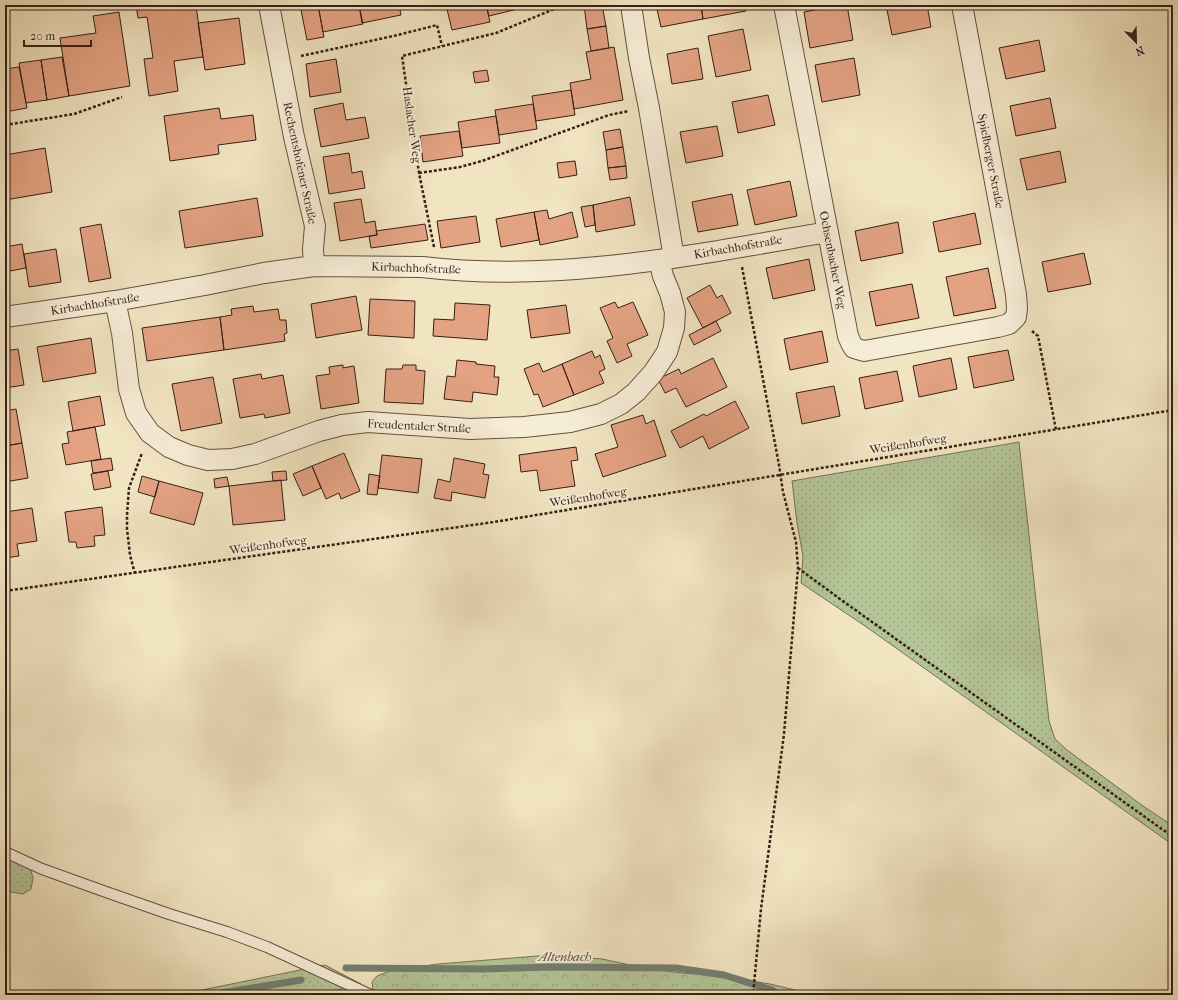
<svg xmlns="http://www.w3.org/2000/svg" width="1178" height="1000" font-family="'IM FELL French Canon',serif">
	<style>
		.grass { fill: url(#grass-dots); stroke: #767256 }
		.forest { fill: url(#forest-crowns); stroke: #767256 }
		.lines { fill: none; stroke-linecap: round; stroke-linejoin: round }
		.stream { stroke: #747f71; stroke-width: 7 }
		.building { fill: #e3a282; stroke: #371f16 }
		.service-casing { stroke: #665041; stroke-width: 12 }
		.minor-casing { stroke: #665041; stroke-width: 22 }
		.path { stroke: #371f16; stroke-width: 2.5; stroke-dasharray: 3 2; stroke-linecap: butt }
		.service { stroke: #f6edd7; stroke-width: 10 }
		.minor { stroke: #f6edd7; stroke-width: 20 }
		.labels { text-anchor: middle; stroke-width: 4; stroke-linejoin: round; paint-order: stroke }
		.street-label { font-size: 12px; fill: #371f16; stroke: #f6edd7 }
		.water-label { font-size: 13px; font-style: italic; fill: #554f43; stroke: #f6edd7 }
	</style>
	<defs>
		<pattern id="grass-dots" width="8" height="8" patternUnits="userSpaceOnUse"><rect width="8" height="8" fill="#b4c597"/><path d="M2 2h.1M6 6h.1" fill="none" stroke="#9ba981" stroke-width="1.8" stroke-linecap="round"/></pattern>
		<pattern id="forest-crowns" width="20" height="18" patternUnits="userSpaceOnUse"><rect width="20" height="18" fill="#b4c597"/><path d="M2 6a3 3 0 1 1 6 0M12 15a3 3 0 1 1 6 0" fill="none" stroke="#9ba981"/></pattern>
	</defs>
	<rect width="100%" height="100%" fill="#f1e4c1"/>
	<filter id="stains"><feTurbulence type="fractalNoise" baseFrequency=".005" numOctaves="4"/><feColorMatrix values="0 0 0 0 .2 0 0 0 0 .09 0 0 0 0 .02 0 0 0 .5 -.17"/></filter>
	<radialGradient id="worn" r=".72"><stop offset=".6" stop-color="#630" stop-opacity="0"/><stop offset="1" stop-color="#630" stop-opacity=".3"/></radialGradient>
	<!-- grass -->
	<path class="grass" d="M1019 442 1049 721 1055 739 1067 750 1143 806 1173 826V845L865 626 801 583 803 556 797 523 792 481Z
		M5 848 27 857 33 878 31 889 23 894 5 891Z
		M325 965 361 984 318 995H171L202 990Z"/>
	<!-- forest -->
	<path class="forest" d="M550 955 602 959 644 968 682 973 721 976 770 984 795 990 803 995H552L541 992 518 995H382L373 990 372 982 377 976 390 971 438 964Z"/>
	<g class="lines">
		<!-- stream -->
		<path class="stream" d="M346 968 482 969 551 967 676 968 724 975 772 990 779 995
			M210 995 301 980"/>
	</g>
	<!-- building -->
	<path class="building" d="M136 5H196L203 57 174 61 178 91 149 96 144 59 153 58 147 17 138 18Z
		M300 5H318L324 37 307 40Z
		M318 5H359L363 24 323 32Z
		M359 5H399L401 15 362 23Z
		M399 5H425L400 10Z
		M446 5H486L490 22 452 30Z
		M486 5H529L530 6 489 16Z
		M584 5H602L606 26 587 29Z
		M656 5H701L703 19 661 27Z
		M701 5H745L746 11 703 19Z
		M840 5H847L853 40 810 48 804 12Z
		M886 5H927L931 27 892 35Z
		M119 12 130 86 69 96 60 38 96 33 93 16Z
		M239 18 245 64 205 70 198 23Z
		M606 26 609 48 591 51 587 29Z
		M743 29 751 70 716 77 708 36Z
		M1039 40 1045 71 1006 79 999 48Z
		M614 47 623 100 574 109 570 83 591 79 586 52Z
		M698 48 703 79 672 84 667 54Z
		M62 57 69 96 47 100 41 60Z
		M854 58 860 95 822 102 815 65Z
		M336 59 341 92 310 97 306 64Z
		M41 60 47 100 26 103 19 63Z
		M19 67 27 108 5 112V69Z
		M487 70 489 81 475 83 473 72Z
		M571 90 575 115 536 121 532 96Z
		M768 95 775 125 738 133 732 102Z
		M1050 98 1056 128 1016 136 1010 106Z
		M343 103 346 120 365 117 369 138 321 147 314 109Z
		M533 104 537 129 499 135 495 110Z
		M219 108 221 119 253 115 256 140 218 145 219 154 170 161 164 116Z
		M496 116 500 143 462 148 458 122Z
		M717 126 723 156 686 163 680 132Z
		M620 129 623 147 606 150 603 132Z
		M459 131 463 156 423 162 420 136Z
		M623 147 626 166 608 168 606 150Z
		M45 148 52 192 5 200V155Z
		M1060 151 1066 182 1027 190 1020 159Z
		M349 153 352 173 362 171 365 188 329 194 323 157Z
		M575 161 577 175 559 178 557 163Z
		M626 166 627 178 610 180 608 168Z
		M790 181 797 216 755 225 747 190Z
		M732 194 738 225 698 232 692 202Z
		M630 197 635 225 596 232 593 205Z
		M257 198 263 236 185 248 179 211Z
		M361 199 365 223 375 221 377 235 340 241 334 203Z
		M593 205 595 225 585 227 581 207Z
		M547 210 549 219 572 212 578 237 540 245 534 212Z
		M534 212 539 240 501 247 496 219Z
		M975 213 981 244 939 252 933 222Z
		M476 216 480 242 441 248 437 221Z
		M898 222 903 253 861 261 855 231Z
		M101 224 111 278 89 282 80 228Z
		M425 224 428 240 371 248 369 236 377 235 376 231Z
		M22 244 26 268 5 272V247Z
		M56 249 61 282 29 287 24 254Z
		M1084 253 1091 284 1048 292 1042 262Z
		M809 259 815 290 773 299 766 268Z
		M988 268 996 308 954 316 946 277Z
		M912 284 919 318 876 326 869 292Z
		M710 285 717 298 722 295 731 313 703 328 687 298Z
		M356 296 362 330 316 338 311 304Z
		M370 299 415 301 414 338 368 335Z
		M615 302 618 308 633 302 648 335 627 344 632 356 617 363 607 341 613 338 600 308Z
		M455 303 490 305 487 340 433 336 434 319 454 320Z
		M566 305 570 333 531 338 527 310Z
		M253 306 254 312 278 309 280 320H286L287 333 284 334 285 341 224 350 220 317 232 315 231 309Z
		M220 317 224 350 147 361 142 328Z
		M716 321 721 331 694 345 689 335Z
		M822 331 828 362 790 370 784 339Z
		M91 338 96 373 43 382 37 347Z
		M18 349 24 385 5 388V351Z
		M1008 350 1014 380 974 388 968 357Z
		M592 351 595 358 600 355 605 369 599 372 604 383 574 395 562 364Z
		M713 358 727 387 686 407 676 388 665 393 658 379 679 369 681 374Z
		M951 358 957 389 919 397 913 366Z
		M457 360 476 362V364L495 366 494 377H499L497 395 473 392 472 402 444 399 447 376 455 377Z
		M539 363 543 372 562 364 574 395 543 407 538 394 534 395 524 369Z
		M343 365V368L354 366 359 403 321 409 316 376 330 374 329 367Z
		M403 365H416V370L425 371 423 404 384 402 386 369H402Z
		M897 371 903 401 865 409 859 378Z
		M261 374 262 379 283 375 290 413 265 418 264 414 240 418 233 379Z
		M213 377 222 423 181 431 172 384Z
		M834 386 840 416 802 424 796 393Z
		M100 396 105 425 73 431 68 402Z
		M735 401 749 428 709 449 703 436 680 448 671 431 704 414 706 416Z
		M16 409 22 443 5 446V411Z
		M643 415 646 424 654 420 666 456 603 477 595 454 618 447 611 425Z
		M95 427 101 459 66 465 62 444 69 443 67 432Z
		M22 443 28 478 5 482V446Z
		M576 447 578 460 571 461 575 486 540 491 537 470 521 472 519 455Z
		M344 453 360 491 341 499 339 493 326 499 312 466Z
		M382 455 422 459 418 493 378 488Z
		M111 458 113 470 93 473 91 461Z
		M454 458 485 464 483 474 489 475 485 498 452 492 451 501 434 498 438 479 450 482Z
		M312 466 321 488 303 496 293 474Z
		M108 471 111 487 94 490 91 474Z
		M286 471 287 480 273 481 272 472Z
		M369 474 380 476 377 495 367 494Z
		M142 476 159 481 155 497 138 492Z
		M227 477 229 486 215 488 214 479Z
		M281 480 285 520 233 525 229 486Z
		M6 481 9 499 5 500V482Z
		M159 481 203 493 194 525 150 513Z
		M102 507 105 535 94 536 95 546 77 548 76 542H69L65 512Z
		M32 508 37 541 17 544 19 556 5 558V512Z"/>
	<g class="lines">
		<defs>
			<path id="service" d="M5 852 42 869 106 892 169 914 227 932 267 947 371 995"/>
			<path id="minor" d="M269 5 294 137 315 226 313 249 314 266
				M631 5 639 58 649 108 674 258
				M784 5 848 336 851 343 854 348 864 351 998 327 1009 324 1016 317 1017 308 1016 294 962 5
				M115 301 122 333 129 389 136 413 150 433 169 447 188 455 208 460 232 459 255 454 319 431 342 425 368 422 470 429 524 427 570 422 601 414 621 404 636 392 653 373 667 352 674 328 675 312 670 293 663 276 659 260
				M5 317 115 301 205 285 264 273 314 266 422 267C558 283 694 255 828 232"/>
		</defs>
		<!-- service casing -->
		<use href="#service" class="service-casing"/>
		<!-- minor casing -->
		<use href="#minor" class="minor-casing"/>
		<!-- path -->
		<path class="path" d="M301 56 398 35 437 25 442 46
			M5 125 74 114 122 97
			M419 173 460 167 482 161 609 115 629 111
			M434 247 419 173 402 56 496 33 564 5
			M742 267 779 465 783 492 796 542 798 568 784 734 761 909 753 995
			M1032 331 1038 336 1056 430
			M798 568 840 599 1173 837
			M135 574 130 555 127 529V515L129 488 142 453
			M5 591 494 522 1173 410"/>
		<!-- service -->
		<use href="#service" class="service"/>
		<!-- minor -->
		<use href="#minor" class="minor"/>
	</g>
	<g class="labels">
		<!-- street labels -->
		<g class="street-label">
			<text transform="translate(412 125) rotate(82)" y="4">Haslacher Weg</text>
			<text transform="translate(991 161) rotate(79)" y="4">Spielberger Straße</text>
			<text transform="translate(300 163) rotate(78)" y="4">Rechentshofener Straße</text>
			<text transform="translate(738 247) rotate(-10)" y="4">Kirbachhofstraße</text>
			<text transform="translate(833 260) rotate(79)" y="4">Ochsenbacher Weg</text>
			<text transform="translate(416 268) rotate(2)" y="4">Kirbachhofstraße</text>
			<text transform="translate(95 304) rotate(-9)" y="4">Kirbachhofstraße</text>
			<text transform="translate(419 426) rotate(3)" y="4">Freudentaler Straße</text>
			<text transform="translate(908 444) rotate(-9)" y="4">Weißenhofweg</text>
			<text transform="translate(588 497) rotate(-9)" y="4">Weißenhofweg</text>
			<text transform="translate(268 545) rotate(-8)" y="4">Weißenhofweg</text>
		</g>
		<!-- water labels -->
		<g class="water-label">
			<text x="565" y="961">Altenbach</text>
		</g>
	</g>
	<!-- margin -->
	<rect width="1178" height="1000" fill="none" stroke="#f1e4c1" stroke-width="20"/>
	<rect x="6" y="6" width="1166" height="988" fill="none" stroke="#371f16" stroke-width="2"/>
	<rect x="10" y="10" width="1158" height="980" fill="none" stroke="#371f16"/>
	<!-- north arrow -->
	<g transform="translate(1136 42) rotate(157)" stroke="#f6edd7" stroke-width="3" paint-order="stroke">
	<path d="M0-3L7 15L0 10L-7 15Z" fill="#371f16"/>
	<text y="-6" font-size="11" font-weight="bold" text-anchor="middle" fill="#371f16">N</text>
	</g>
	<!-- scale -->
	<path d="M24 40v6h67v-6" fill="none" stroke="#371f16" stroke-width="2"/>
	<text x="30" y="40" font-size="12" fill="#371f16" stroke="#f6edd7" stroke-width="3" paint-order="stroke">20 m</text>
	<rect width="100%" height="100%" filter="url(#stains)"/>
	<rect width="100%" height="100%" fill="url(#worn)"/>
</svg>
